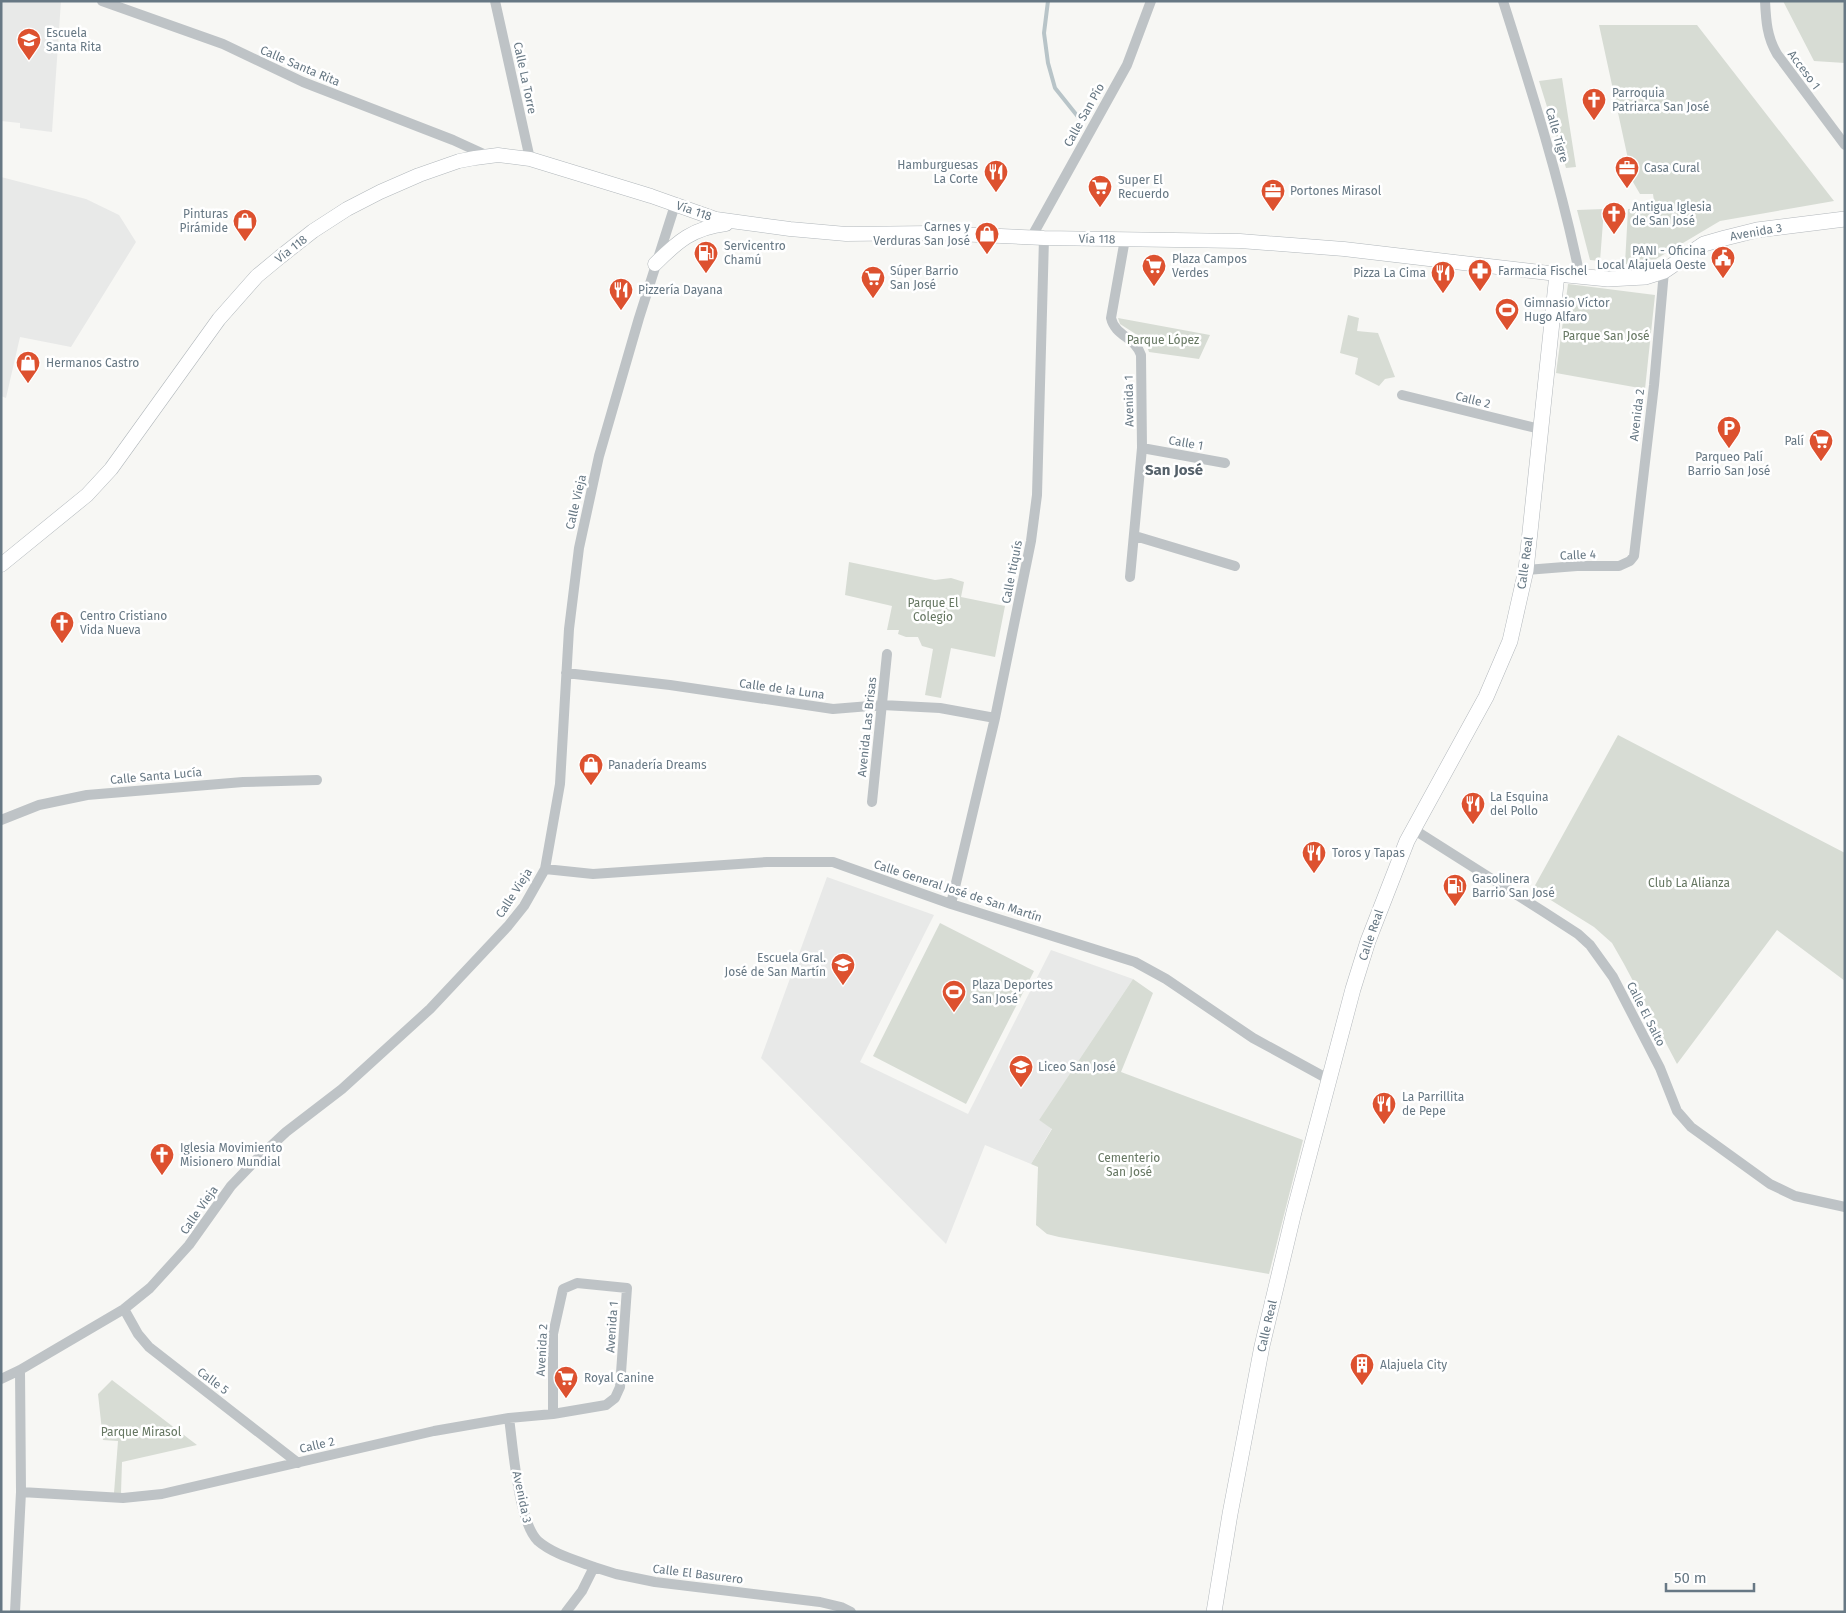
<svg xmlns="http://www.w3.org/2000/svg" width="1846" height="1613" font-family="'Fira Sans',sans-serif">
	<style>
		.built { fill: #e8e9e8 }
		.green { fill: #d7dcd4 }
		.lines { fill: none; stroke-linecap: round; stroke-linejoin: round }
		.stream { stroke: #b8c4c8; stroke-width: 4 }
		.secondary-casing { stroke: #b1b7bb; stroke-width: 15 }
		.primary-casing { stroke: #b2b7bb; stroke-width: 16 }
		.street { stroke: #bec3c6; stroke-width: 10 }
		.secondary { stroke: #fff; stroke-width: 14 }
		.primary { stroke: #fff; stroke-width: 15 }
		.labels { text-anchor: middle; stroke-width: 5; stroke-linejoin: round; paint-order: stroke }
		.poi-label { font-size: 12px; fill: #677884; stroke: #fff; text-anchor: start }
		.street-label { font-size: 12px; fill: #677884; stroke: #fff }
		.park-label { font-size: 12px; fill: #667762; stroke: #fff }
		.quarter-label { font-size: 15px; font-weight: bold; fill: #55616a; stroke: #fff }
	</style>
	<rect width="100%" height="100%" fill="#f7f7f4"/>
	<!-- built -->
	<path class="built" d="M1 1H61L52 132 20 128V123L1 121Z
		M1 177 86 199 119 215 136 242 71 347 20 337 6 398 1 396Z
		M827 877 934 915 860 1062 968 1114 1051 950 1133 979 1039 1120 1052 1128 1031 1164 985 1145 946 1244 761 1058Z"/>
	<!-- green -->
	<path class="green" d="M1783 1H1845V63L1814 61Z
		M1599 25H1697L1834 201 1720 221 1651 262 1642 265 1625 264 1628 209 1655 208 1653 194H1640L1633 182Z
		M1562 78 1576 167 1566 168 1539 81Z
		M1604 209 1600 261 1590 260 1577 210Z
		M1568 284 1655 295 1645 389 1556 373Z
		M1348 315 1359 318 1357 331 1378 333 1395 377 1385 379 1379 386 1355 374 1358 358 1340 353Z
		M1118 318 1210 335 1199 359 1149 352 1145 340 1120 324Z
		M849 562 935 580 951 578 964 582 961 597 1005 606 995 657 951 648 941 698 925 695 933 649 922 646 918 637H906L898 634 899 630H887L892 606 845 595Z
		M1618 735 1845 853V981L1777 930 1677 1064 1624 964 1612 943 1594 927 1533 889Z
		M940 923 1034 971 966 1104 873 1056Z
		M1133 979 1153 993 1121 1072 1303 1140 1269 1274 1059 1237 1047 1234 1036 1225 1038 1167 1031 1164 1052 1129 1039 1120Z
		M112 1380 197 1445 122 1462 121 1493H114L118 1441 103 1440 98 1394Z"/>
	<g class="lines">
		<!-- stream -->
		<path class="stream" d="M1048 1 1044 33 1048 63 1055 88 1079 118"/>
		<defs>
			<path id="secondary" d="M655 264C678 241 693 228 726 224
				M1 565 87 495 111 469 219 319 257 276 280 257 313 231 347 209 380 192 419 175 459 161 475 158 498 155 530 159 651 196 716 219 790 229 846 234 932 233 1044 238 1240 241 1344 249 1557 274"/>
			<path id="primary" d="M1214 1612 1230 1514 1262 1346 1294 1212 1353 989 1368 941 1407 841 1486 697 1510 641 1526 570 1557 274 1608 279 1645 277 1664 271 1704 244 1725 238 1757 230 1845 219"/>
		</defs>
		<!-- secondary casing -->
		<use href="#secondary" class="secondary-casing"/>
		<!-- primary casing -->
		<use href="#primary" class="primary-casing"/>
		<!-- street -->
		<path class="street" d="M102 1 223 44 303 82 453 140 488 156
			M495 1 530 159
			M1503 1C1532 92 1561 183 1580 277
			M1765 1C1766 21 1767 37 1777 54L1845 145
			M1031 238 1127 65 1151 1
			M1125 239 1111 318C1115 336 1135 337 1141 355L1142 448 1130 577
			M1402 395 1540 429
			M1142 448 1225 463
			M1135 536 1235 566
			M1526 570 1577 566H1619L1630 561 1634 556 1654 385 1664 271
			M566 673 670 685 833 709 882 705 940 708 995 718
			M872 802 887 654
			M1 820 39 805 87 795 243 782 317 780
			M1413 829 1544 912 1578 934 1590 945 1613 977 1660 1068 1677 1111 1691 1127 1770 1184 1795 1196 1845 1207
			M545 869 593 874 767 862H833L951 904 1135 962 1166 979 1253 1038 1328 1079
			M951 904 995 718 1031 541 1037 495 1044 238
			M124 1309 138 1334 149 1347 298 1463
			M1 1379 20 1370 124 1309 150 1288 189 1245 231 1186 256 1160 286 1132 342 1089 430 1009 508 926 524 906 545 869 560 784 569 629 579 548 599 456 639 318 675 205
			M509 1418C513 1446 518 1522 538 1541 553 1554 576 1560 594 1567
			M21 1492 123 1498 162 1494 434 1431 509 1418 553 1414 606 1405 615 1398 620 1387 627 1288 577 1283 563 1289 553 1334V1414
			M15 1612 21 1492 20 1370
			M566 1612 582 1591 594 1567 616 1574 655 1582 820 1602 841 1607 851 1612"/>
		<!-- secondary -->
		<use href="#secondary" class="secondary"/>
		<!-- primary -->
		<use href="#primary" class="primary"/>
	</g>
	<!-- icons -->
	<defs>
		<symbol id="school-pin" viewBox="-11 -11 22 30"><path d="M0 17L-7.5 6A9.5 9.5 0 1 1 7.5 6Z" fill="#dd512f" stroke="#fff"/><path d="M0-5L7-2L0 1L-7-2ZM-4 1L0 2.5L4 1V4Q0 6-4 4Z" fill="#fff"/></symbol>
		<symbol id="church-pin" viewBox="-11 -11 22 30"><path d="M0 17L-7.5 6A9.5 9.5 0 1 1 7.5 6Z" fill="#dd512f" stroke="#fff"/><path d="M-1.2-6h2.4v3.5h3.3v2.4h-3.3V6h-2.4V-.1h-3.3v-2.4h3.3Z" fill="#fff"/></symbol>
		<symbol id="office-pin" viewBox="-11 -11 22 30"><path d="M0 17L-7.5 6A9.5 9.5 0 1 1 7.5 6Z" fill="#dd512f" stroke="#fff"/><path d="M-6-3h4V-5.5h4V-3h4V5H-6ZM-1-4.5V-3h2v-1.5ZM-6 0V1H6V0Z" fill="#fff"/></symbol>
		<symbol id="restaurant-pin" viewBox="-11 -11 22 30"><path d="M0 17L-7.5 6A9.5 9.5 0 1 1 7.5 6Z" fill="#dd512f" stroke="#fff"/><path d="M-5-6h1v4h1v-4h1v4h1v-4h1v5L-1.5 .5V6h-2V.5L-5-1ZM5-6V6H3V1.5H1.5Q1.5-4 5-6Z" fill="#fff"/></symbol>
		<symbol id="supermarket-pin" viewBox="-11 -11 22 30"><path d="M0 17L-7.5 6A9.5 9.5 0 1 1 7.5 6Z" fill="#dd512f" stroke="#fff"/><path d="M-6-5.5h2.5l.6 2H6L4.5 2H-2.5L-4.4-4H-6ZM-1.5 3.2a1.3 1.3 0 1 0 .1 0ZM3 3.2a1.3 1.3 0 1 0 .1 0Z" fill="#fff"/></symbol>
		<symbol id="shop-pin" viewBox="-11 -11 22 30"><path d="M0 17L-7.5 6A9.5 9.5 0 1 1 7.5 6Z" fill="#dd512f" stroke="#fff"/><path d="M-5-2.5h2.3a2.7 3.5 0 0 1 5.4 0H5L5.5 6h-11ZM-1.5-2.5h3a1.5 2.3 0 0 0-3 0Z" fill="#fff"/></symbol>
		<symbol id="fuel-pin" viewBox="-11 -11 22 30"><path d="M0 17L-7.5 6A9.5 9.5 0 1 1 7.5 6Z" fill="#dd512f" stroke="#fff"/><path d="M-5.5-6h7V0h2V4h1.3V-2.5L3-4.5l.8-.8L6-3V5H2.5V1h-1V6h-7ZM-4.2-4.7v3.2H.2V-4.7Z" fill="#fff"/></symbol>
		<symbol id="civic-pin" viewBox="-11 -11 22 30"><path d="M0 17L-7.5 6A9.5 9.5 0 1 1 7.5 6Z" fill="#dd512f" stroke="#fff"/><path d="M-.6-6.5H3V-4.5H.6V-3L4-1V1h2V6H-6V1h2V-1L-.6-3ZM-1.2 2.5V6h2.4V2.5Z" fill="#fff"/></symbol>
		<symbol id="pharmacy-pin" viewBox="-11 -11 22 30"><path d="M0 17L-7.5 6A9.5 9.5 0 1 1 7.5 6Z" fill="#dd512f" stroke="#fff"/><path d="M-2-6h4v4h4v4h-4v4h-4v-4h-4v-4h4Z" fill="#fff"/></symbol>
		<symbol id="stadium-pin" viewBox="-11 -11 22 30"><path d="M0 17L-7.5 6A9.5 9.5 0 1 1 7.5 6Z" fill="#dd512f" stroke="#fff"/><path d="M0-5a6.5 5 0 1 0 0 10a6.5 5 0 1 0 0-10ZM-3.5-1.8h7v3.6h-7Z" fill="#fff"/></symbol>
		<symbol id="parking-pin" viewBox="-11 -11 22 30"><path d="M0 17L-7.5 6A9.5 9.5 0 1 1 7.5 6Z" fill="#dd512f" stroke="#fff"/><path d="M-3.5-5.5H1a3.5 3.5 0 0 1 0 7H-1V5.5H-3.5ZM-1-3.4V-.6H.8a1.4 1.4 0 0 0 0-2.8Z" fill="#fff"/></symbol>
		<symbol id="building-pin" viewBox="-11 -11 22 30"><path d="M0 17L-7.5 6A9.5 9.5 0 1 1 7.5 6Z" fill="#dd512f" stroke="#fff"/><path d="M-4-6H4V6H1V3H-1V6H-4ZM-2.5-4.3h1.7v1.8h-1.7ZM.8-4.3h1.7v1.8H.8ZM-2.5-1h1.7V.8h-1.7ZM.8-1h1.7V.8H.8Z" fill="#fff"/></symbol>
	</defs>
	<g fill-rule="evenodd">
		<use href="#school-pin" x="15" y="26" width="28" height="38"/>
		<use href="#church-pin" x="1580" y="86" width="28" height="38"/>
		<use href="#office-pin" x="1613" y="154" width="28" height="38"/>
		<use href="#restaurant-pin" x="982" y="158" width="28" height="38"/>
		<use href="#supermarket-pin" x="1086" y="173" width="28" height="38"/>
		<use href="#office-pin" x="1259" y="177" width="28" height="38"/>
		<use href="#church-pin" x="1600" y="200" width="28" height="38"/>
		<use href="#shop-pin" x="231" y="207" width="28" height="38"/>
		<use href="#shop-pin" x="973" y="220" width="28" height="38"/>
		<use href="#fuel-pin" x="692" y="239" width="28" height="38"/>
		<use href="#civic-pin" x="1709" y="244" width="28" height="38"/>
		<use href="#supermarket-pin" x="1140" y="252" width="28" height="38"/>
		<use href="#pharmacy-pin" x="1466" y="257" width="28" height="38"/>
		<use href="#restaurant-pin" x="1429" y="259" width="28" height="38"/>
		<use href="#supermarket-pin" x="859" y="264" width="28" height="38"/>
		<use href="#restaurant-pin" x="607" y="276" width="28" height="38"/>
		<use href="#stadium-pin" x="1493" y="296" width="28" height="38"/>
		<use href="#shop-pin" x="14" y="349" width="28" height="38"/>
		<use href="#parking-pin" x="1715" y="414" width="28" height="38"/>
		<use href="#supermarket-pin" x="1807" y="427" width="28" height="38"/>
		<use href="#church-pin" x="48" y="609" width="28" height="38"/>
		<use href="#shop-pin" x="577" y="751" width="28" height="38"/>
		<use href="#restaurant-pin" x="1459" y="790" width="28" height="38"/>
		<use href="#restaurant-pin" x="1300" y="839" width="28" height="38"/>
		<use href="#fuel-pin" x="1441" y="872" width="28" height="38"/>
		<use href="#school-pin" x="829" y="951" width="28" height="38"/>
		<use href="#stadium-pin" x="940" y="978" width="28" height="38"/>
		<use href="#school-pin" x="1007" y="1053" width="28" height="38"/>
		<use href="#restaurant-pin" x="1370" y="1090" width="28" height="38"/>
		<use href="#church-pin" x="148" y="1141" width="28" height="38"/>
		<use href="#building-pin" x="1348" y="1351" width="28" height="38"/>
		<use href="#supermarket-pin" x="552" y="1364" width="28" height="38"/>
	</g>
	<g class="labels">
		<!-- poi labels -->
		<g class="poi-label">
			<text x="46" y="37">Escuela<tspan x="46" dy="14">Santa Rita</tspan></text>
			<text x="1612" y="97">Parroquia<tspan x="1612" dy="14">Patriarca San José</tspan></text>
			<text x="978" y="169" text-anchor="end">Hamburguesas<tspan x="978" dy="14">La Corte</tspan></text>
			<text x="1644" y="172">Casa Cural</text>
			<text x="1118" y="184">Super El<tspan x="1118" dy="14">Recuerdo</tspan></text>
			<text x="1290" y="195">Portones Mirasol</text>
			<text x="1632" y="211">Antigua Iglesia<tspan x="1632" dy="14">de San José</tspan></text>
			<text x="228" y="218" text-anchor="end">Pinturas<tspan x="228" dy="14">Pirámide</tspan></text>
			<text x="970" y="231" text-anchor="end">Carnes y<tspan x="970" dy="14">Verduras San José</tspan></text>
			<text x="724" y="250">Servicentro<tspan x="724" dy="14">Chamú</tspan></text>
			<text x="1706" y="255" text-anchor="end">PANI - Oficina<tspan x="1706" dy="14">Local Alajuela Oeste</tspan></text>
			<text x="1172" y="263">Plaza Campos<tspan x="1172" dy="14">Verdes</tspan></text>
			<text x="890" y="275">Súper Barrio<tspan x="890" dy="14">San José</tspan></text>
			<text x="1498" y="275">Farmacia Fischel</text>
			<text x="1426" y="277" text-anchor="end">Pizza La Cima</text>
			<text x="638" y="294">Pizzería Dayana</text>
			<text x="1524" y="307">Gimnasio Víctor<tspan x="1524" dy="14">Hugo Alfaro</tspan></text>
			<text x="46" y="367">Hermanos Castro</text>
			<text x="1804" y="445" text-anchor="end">Palí</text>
			<text x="1729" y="461" text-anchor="middle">Parqueo Palí<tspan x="1729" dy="14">Barrio San José</tspan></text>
			<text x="80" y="620">Centro Cristiano<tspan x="80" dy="14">Vida Nueva</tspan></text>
			<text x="608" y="769">Panadería Dreams</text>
			<text x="1490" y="801">La Esquina<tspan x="1490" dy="14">del Pollo</tspan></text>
			<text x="1332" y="857">Toros y Tapas</text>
			<text x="1472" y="883">Gasolinera<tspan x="1472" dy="14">Barrio San José</tspan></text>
			<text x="826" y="962" text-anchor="end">Escuela Gral.<tspan x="826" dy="14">José de San Martín</tspan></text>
			<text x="972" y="989">Plaza Deportes<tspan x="972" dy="14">San José</tspan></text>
			<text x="1038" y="1071">Liceo San José</text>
			<text x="1402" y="1101">La Parrillita<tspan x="1402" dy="14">de Pepe</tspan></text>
			<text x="180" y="1152">Iglesia Movimiento<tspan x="180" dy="14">Misionero Mundial</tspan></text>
			<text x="1380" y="1369">Alajuela City</text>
			<text x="584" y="1382">Royal Canine</text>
		</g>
		<!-- street labels -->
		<g class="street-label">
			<text transform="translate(300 66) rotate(23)" y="4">Calle Santa Rita</text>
			<text transform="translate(1804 70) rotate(53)" y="4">Acceso 1</text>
			<text transform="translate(525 78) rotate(78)" y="4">Calle La Torre</text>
			<text transform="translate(1084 115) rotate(-61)" y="4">Calle San Pío</text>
			<text transform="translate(1557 135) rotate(74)" y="4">Calle Tigre</text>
			<text transform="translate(694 211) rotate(19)" y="4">Vía 118</text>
			<text transform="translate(1756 232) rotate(-10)" y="4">Avenida 3</text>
			<text transform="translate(1097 239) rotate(1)" y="4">Vía 118</text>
			<text transform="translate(291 249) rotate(-38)" y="4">Vía 118</text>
			<text transform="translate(1473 400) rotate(14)" y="4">Calle 2</text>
			<text transform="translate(1129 401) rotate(-91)" y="4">Avenida 1</text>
			<text transform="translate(1637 415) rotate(-83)" y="4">Avenida 2</text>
			<text transform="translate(1186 443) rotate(10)" y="4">Calle 1</text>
			<text transform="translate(576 502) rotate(-77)" y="4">Calle Vieja</text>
			<text transform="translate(1578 555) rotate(-2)" y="4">Calle 4</text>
			<text transform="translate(1525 563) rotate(-82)" y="4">Calle Real</text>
			<text transform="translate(1012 572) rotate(-79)" y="4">Calle Itiquís</text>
			<text transform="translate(782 689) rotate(8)" y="4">Calle de la Luna</text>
			<text transform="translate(867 727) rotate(-84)" y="4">Avenida Las Brisas</text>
			<text transform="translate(156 776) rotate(-5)" y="4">Calle Santa Lucía</text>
			<text transform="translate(958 891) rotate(18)" y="4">Calle General José de San Martín</text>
			<text transform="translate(514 893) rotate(-57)" y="4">Calle Vieja</text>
			<text transform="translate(1371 935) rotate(-71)" y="4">Calle Real</text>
			<text transform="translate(1646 1014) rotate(63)" y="4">Calle El Salto</text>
			<text transform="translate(199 1210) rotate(-55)" y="4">Calle Vieja</text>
			<text transform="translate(1267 1326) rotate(-77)" y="4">Calle Real</text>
			<text transform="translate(612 1327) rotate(-86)" y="4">Avenida 1</text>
			<text transform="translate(542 1350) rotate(-87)" y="4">Avenida 2</text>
			<text transform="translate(213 1381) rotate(37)" y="4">Calle 5</text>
			<text transform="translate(317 1445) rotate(-13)" y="4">Calle 2</text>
			<text transform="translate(522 1497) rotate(78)" y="4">Avenida 3</text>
			<text transform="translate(698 1574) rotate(7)" y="4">Calle El Basurero</text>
		</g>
		<!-- park labels -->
		<g class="park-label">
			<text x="1606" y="340">Parque San José</text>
			<text x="1163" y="344">Parque López</text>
			<text x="933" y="607">Parque El<tspan x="933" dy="14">Colegio</tspan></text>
			<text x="1689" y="887">Club La Alianza</text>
			<text x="1129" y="1162">Cementerio<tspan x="1129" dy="14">San José</tspan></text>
			<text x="141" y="1436">Parque Mirasol</text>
		</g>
		<!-- quarter labels -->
		<g class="quarter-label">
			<text x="1174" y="475">San José</text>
		</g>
	</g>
	<!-- border -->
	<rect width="1846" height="1613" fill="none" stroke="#677884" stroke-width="5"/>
	<!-- scale -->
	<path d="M1666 1583v8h88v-8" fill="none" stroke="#677884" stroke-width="2.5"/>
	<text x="1674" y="1583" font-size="15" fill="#677884" stroke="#ffffff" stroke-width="4" paint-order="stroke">50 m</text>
</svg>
